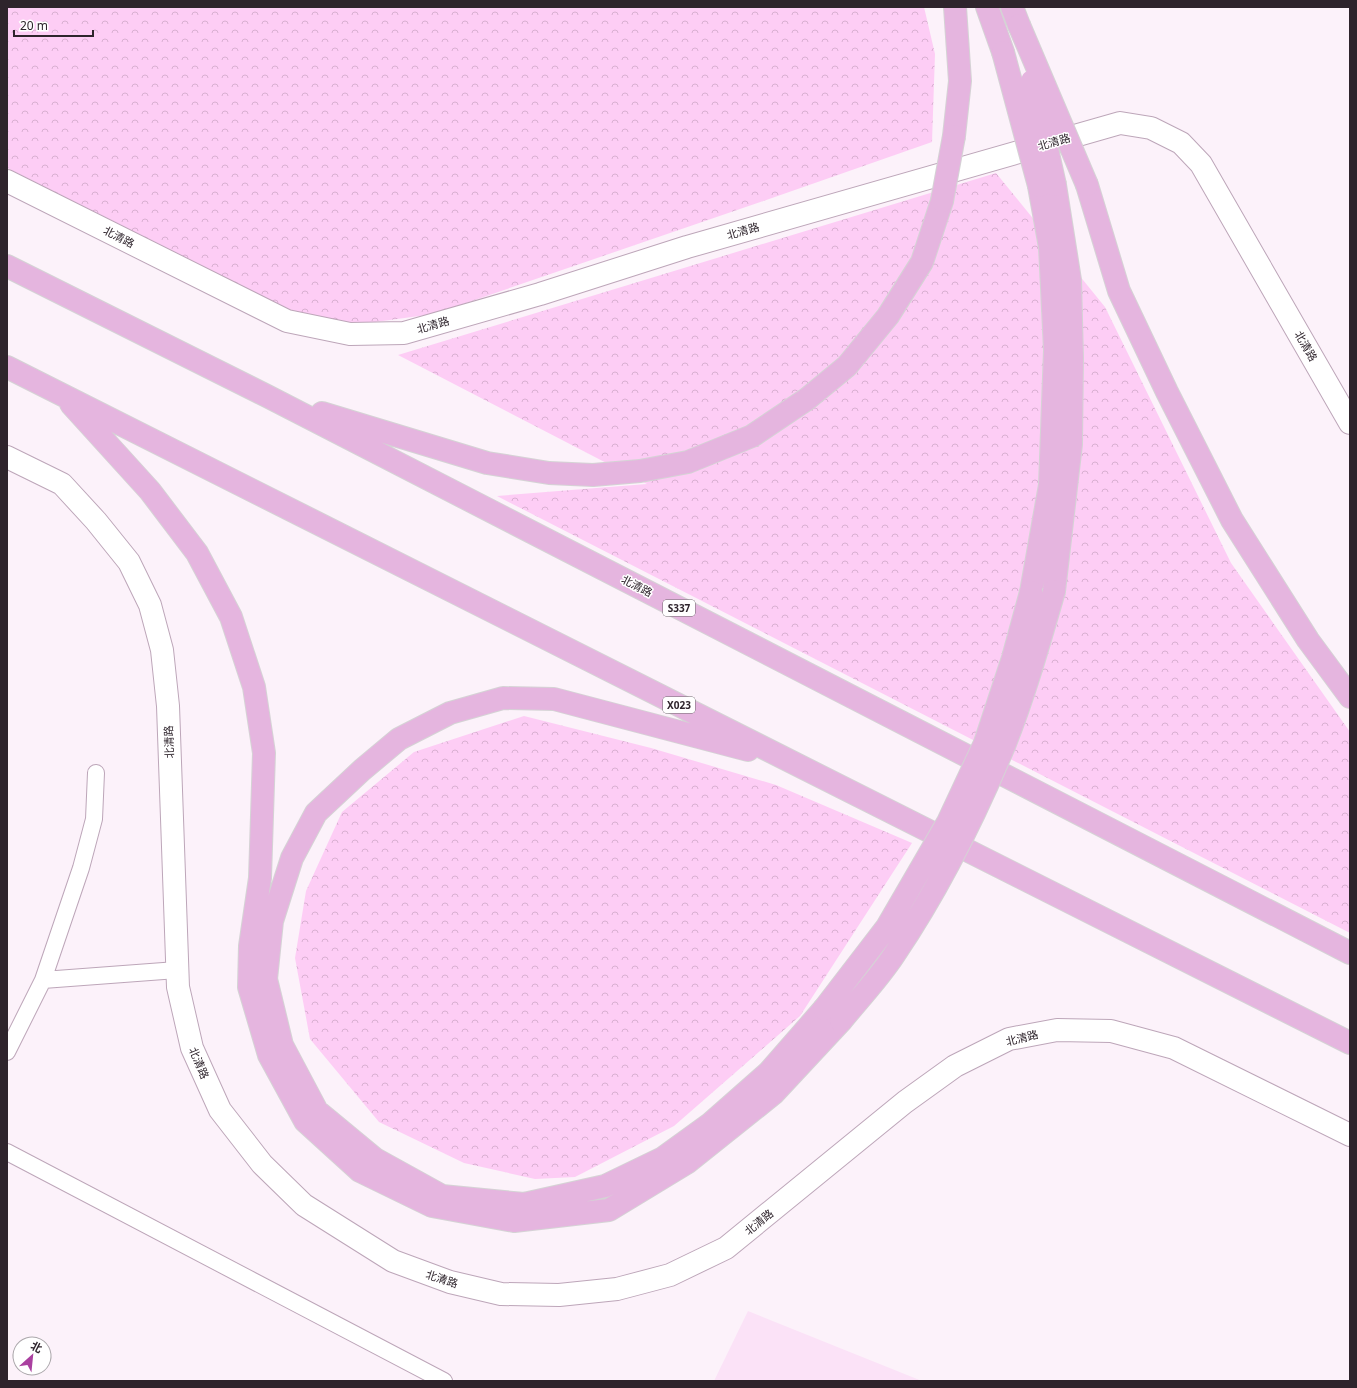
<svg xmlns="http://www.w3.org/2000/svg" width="1357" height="1388" font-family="'Noto Sans','Noto Sans SC',sans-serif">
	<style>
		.built { fill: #fbe2f7 }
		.forest { fill: url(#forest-crowns) }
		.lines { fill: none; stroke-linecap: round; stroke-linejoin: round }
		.lane-casing { stroke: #bda6b9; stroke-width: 18 }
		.secondary-casing { stroke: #bda6b9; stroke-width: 24 }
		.primary-casing { stroke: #d5d3d5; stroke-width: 24 }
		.lane { stroke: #fff; stroke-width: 16 }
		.secondary { stroke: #fff; stroke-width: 22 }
		.primary { stroke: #e5b5df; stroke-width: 22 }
		.primary-bridge-casing { stroke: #d5d3d5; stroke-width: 24; stroke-linecap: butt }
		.primary-bridge { stroke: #e5b5df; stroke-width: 22 }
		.labels { text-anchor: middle; stroke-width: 3; stroke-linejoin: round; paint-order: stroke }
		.shield { fill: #fff; stroke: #6d666b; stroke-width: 1 }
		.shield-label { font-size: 10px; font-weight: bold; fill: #2e242c }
		.street-label { font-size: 11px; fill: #2e242c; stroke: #fff }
	</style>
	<defs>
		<pattern id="forest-crowns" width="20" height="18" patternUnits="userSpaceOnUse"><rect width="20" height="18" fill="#fdcdf5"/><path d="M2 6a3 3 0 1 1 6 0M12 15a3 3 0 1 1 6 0" fill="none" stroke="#d9b0d2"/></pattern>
	</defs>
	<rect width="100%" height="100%" fill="#fcf2fa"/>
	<!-- built -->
	<path class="built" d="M748 1311 922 1381H714Z"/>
	<!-- forest -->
	<path class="forest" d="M7 7H924L935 54 932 142 772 198 434 314 353 325 286 309 7 168Z
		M996 173 1105 307 1231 563 1350 732V933L497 496 647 484 398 355Z
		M524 716 651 748 776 785 912 843 800 1016 674 1126 575 1177 535 1179 464 1163 379 1122 310 1039 295 958 306 891 342 812 414 752Z"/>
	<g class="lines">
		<defs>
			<path id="lane" d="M43 980 81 868 94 819 96 773
				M7 1052 43 980 177 970
				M7 1152 444 1381"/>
			<path id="secondary" d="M7 181 287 321 350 334 404 333 540 294 687 247 1120 123 1151 128 1181 143 1201 164 1350 423
				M7 457 62 484 96 521 129 562 150 605 162 650 168 706 178 987 192 1048 220 1110 262 1164 304 1205 393 1261 450 1282 501 1294 559 1295 617 1289 670 1275 726 1248 905 1102 955 1066 1009 1039 1057 1030 1111 1031 1174 1048 1350 1135"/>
			<path id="primary" d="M987 7 1003 52
				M1012 7 1019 25
				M954 136 960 81 955 7
				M1087 185 1119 291 1167 392 1232 520 1308 640 1350 697
				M7 266 267 396 1350 953
				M7 367 1350 1043
				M71 404 150 491 197 553 231 617 254 687 264 753 260 878 250 946 249 987 269 1055 305 1121 360 1171 432 1206 514 1221 609 1210 688 1162 773 1094 841 1021
				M322 413 487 463 549 473 593 475 640 471 688 462 752 436 807 399 847 366 888 316 922 262 942 201
				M1054 591 1071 444 1072 358 1070 280 1055 185
				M1031 592 1050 485 1055 350 1050 247 1039 186
				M748 750 554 699 503 698 450 713 399 739 362 770 316 813 292 858 272 921 266 979 282 1045 317 1111 375 1159 442 1196 524 1204 605 1186 663 1158 710 1124 769 1072 824 1009"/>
		</defs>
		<!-- lane casing -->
		<use href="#lane" class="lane-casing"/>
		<!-- secondary casing -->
		<use href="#secondary" class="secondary-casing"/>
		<!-- primary casing -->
		<use href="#primary" class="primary-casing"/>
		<!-- lane -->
		<use href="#lane" class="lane"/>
		<!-- secondary -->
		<use href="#secondary" class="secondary"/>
		<!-- primary -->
		<use href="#primary" class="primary"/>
		<defs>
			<path id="primary-bridge" d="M1019 25 1087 185
				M1003 52 1039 186
				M1032 81 1055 185
				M942 201 954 136
				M824 1009 887 927 948 822 985 743 1013 658 1031 592
				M841 1021C859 999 879 978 894 955 938 890 974 818 1004 746 1024 696 1039 643 1054 591"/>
		</defs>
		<!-- primary-bridge casing -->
		<use href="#primary-bridge" class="primary-bridge-casing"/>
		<!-- primary-bridge -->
		<use href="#primary-bridge" class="primary-bridge"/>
	</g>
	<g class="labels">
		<!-- shield labels -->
		<g class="shield">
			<rect x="663" y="600" width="32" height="16" rx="3"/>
			<rect x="663" y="697" width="32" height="16" rx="3"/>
		</g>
		<g class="shield-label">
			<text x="679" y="612">S337</text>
			<text x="679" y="709">X023</text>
		</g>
		<!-- street labels -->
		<g class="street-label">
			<text transform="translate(1054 142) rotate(-16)" y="4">北清路</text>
			<text transform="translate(743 231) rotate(-16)" y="4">北清路</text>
			<text transform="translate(119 237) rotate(27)" y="4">北清路</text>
			<text transform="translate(433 325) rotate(-16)" y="4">北清路</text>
			<text transform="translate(1306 346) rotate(60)" y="4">北清路</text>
			<text transform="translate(637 586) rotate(27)" y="4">北清路</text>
			<text transform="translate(169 742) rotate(-92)" y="4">北清路</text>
			<text transform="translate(1022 1038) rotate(-14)" y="4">北清路</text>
			<text transform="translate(199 1063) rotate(67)" y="4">北清路</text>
			<text transform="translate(759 1222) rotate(-39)" y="4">北清路</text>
			<text transform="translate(442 1279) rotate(18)" y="4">北清路</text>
		</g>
	</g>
	<!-- border -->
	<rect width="1357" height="1388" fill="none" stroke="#2e242c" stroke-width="16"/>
	<!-- north arrow -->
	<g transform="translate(32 1356) rotate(27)"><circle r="19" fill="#ffffff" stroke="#aba7ab"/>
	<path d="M0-3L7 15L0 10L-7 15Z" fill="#aa40a0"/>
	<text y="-6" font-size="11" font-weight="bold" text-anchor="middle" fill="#2e242c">北</text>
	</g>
	<!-- scale -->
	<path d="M14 30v6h79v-6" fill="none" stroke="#2e242c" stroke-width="2"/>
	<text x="20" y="30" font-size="12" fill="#2e242c" stroke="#ffffff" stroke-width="3" paint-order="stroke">20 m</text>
</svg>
